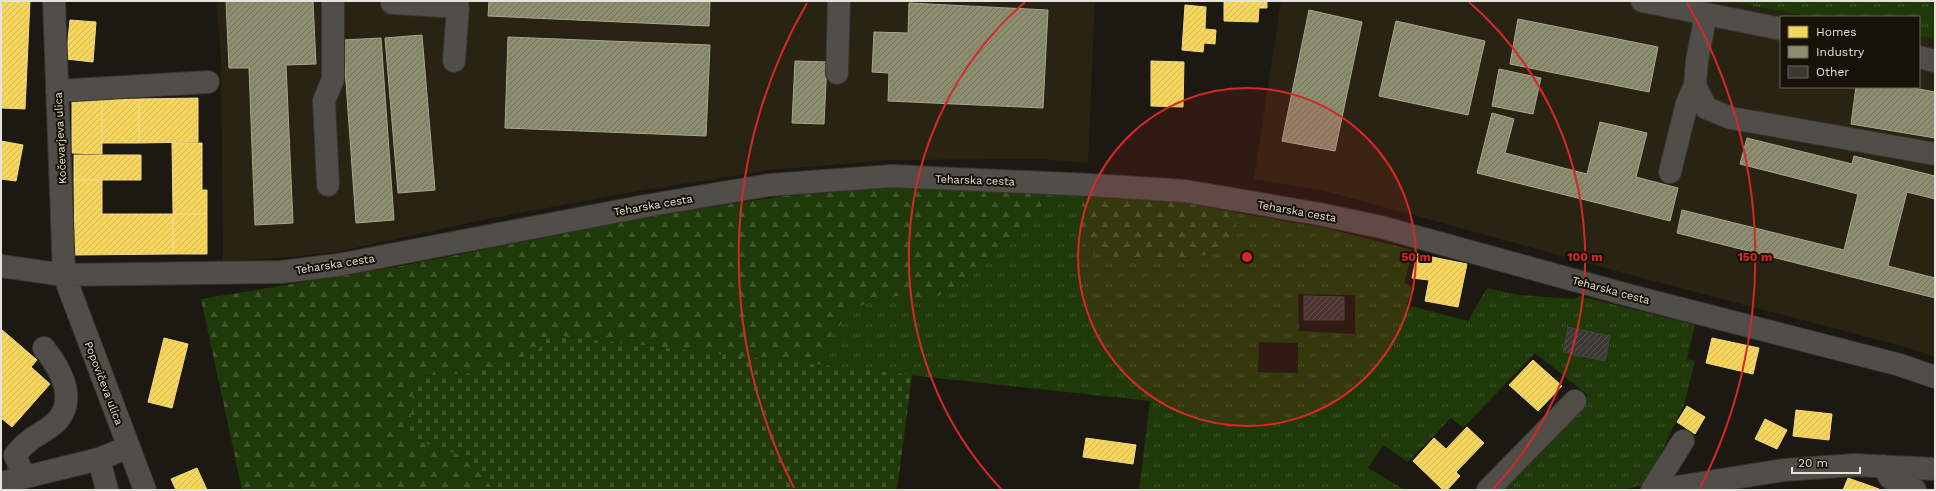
<svg xmlns="http://www.w3.org/2000/svg" width="1936" height="491" font-family="'Work Sans',sans-serif">
	<style>
		.built { fill: #282312 }
		.grass { fill: url(#grass-tufts); fill-rule: evenodd }
		.forest { fill: url(#forest-firs) }
		.cemetery { fill: url(#cemetery-stones) }
		.homes { fill: url(#homes-hatch); stroke: #f1d982 }
		.industry { fill: url(#industry-hatch); stroke: #a7a68f }
		.building { fill: url(#building-hatch); stroke: #474340 }
		.lines { fill: none; stroke-linecap: round; stroke-linejoin: round }
		.minor-casing { stroke: #363430; stroke-width: 24 }
		.minor { stroke: #514e4a; stroke-width: 22 }
		.ring { fill: none; stroke: #d62828; stroke-width: 2 }
		.labels { text-anchor: middle; stroke-width: 4; stroke-linejoin: round; paint-order: stroke }
		.street-label { font-size: 11px; fill: #e5e3db; stroke: #161207 }
		.centre { fill: #d62828; stroke: #161207; stroke-width: 2 }
		.ring-label { font-size: 12px; text-anchor: middle; font-weight: bold; fill: #d62828; stroke: #161207; stroke-width: 4; stroke-linejoin: round; paint-order: stroke }
	</style>
	<defs>
		<pattern id="grass-tufts" width="24" height="20" patternUnits="userSpaceOnUse"><rect width="24" height="20" fill="#1f3a08"/><path d="M3 7l-1-3M5 7V3M7 7l1-3M15 17l-1-3M17 17v-4M19 17l1-3" fill="none" stroke="#3f562b"/></pattern>
		<pattern id="forest-firs" width="22" height="20" patternUnits="userSpaceOnUse"><rect width="22" height="20" fill="#1f3a08"/><path d="M5 1l3.5 6h-7zM16 11l3.5 6h-7z" fill="#3f562b"/></pattern>
		<pattern id="cemetery-stones" width="16" height="16" patternUnits="userSpaceOnUse"><rect width="16" height="16" fill="#1f3a08"/><path d="M2 7V4a2 2 0 0 1 4 0v3zM10 15v-3a2 2 0 0 1 4 0v3z" fill="#3f562b"/></pattern>
		<pattern id="homes-hatch" width="6" height="6" patternUnits="userSpaceOnUse"><rect width="6" height="6" fill="#f6d55c"/><path d="M-1 1l2-2M0 6l6-6M5 7l2-2" fill="none" stroke="#d3b857"/></pattern>
		<pattern id="industry-hatch" width="6" height="6" patternUnits="userSpaceOnUse"><rect width="6" height="6" fill="#8c8c6e"/><path d="M-1 1l2-2M0 6l6-6M5 7l2-2" fill="none" stroke="#73735f"/></pattern>
		<pattern id="building-hatch" width="6" height="6" patternUnits="userSpaceOnUse"><rect width="6" height="6" fill="#3b3834"/><path d="M-1 1l2-2M0 6l6-6M5 7l2-2" fill="none" stroke="#575551"/></pattern>
	</defs>
	<rect width="100%" height="100%" fill="#1c1912"/>
	<!-- built -->
	<path class="built" d="M216 1H1095L1088 163 1041 159 891 160 770 170 644 190 483 220 337 252 280 258 223 261 221 56Z
		M1281 1H1727L1812 17H1781V87H1919V36L1935 39V357L1909 348 1631 275 1322 190 1254 179Z"/>
	<!-- grass -->
	<path class="grass" d="M1727 1H1927L1935 3V39L1919 36V17H1812Z
		M1043 193 1084 194 1080 226 1105 258 1127 256 1154 261 1184 259 1233 250 1238 213 1321 227 1413 250 1404 283 1412 286 1407 305 1468 321 1487 288 1519 295 1573 299 1580 296 1695 325 1687 359 1695 361 1684 405 1646 484 1623 490H1498L1588 395 1535 353 1463 428 1451 418 1408 462 1383 445 1368 468 1405 490H1139L1150 401 825 366 832 334 854 310 870 301 898 296 924 302 977 269 994 250 1013 234ZM1298 294 1355 295V334L1299 331ZM1259 342 1298 343V373L1258 372Z"/>
	<!-- forest -->
	<path class="forest" d="M900 187 1043 193 1040 211 994 250 977 269 947 292 924 302 898 296 870 301 854 310 832 334 825 366 550 335 535 353 467 374 415 376 409 438 467 457 494 490H242L201 299 401 266 653 216 784 196Z
		M1084 194 1182 202 1238 213 1233 250 1184 259 1154 261 1127 256 1105 258 1085 249 1080 226Z"/>
	<!-- cemetery -->
	<path class="cemetery" d="M550 335 912 375 897 490H494L467 457 409 438 415 376 467 374 535 353Z"/>
	<!-- homes -->
	<path class="homes" d="M1 1H30L25 109 1 108Z
		M1224 1H1267V8H1259L1258 22 1224 21Z
		M1185 5 1206 7 1205 29 1216 30 1215 44 1204 43 1203 52 1182 50Z
		M70 20 96 22 93 62 66 59Z
		M1151 61 1184 62 1183 107 1151 106Z
		M198 98V142L139 143V99Z
		M72 99H102V154L72 153Z
		M102 99H139V143H102Z
		M1 141 23 145 16 181 1 179Z
		M172 143H202V190H207V214H173Z
		M74 155H141V180H74Z
		M74 180H102V214H173V254L75 255Z
		M173 214H207V254H173Z
		M1417 254 1467 264 1458 307 1425 301 1429 280 1412 278Z
		M1 329 37 360 31 367 50 384 12 427 1 418Z
		M164 338 188 344 172 408 148 402Z
		M1712 338 1759 348 1753 374 1706 363Z
		M1533 360 1562 386 1538 411 1509 385Z
		M1687 406 1705 417 1695 434 1677 422Z
		M1796 410 1832 414 1829 440 1793 436Z
		M1765 419 1787 430 1777 449 1755 439Z
		M1467 427 1484 443 1456 472 1460 476 1447 490H1443L1413 461 1434 438 1446 449Z
		M1086 438 1136 445 1133 464 1083 457Z
		M197 468 207 490H176L171 479Z
		M1848 478 1879 489V490H1843Z"/>
	<!-- industry -->
	<path class="industry" d="M226 1H313L316 64 286 65 293 223 255 225 249 68H229Z
		M489 1H710L709 26 488 16Z
		M909 3 1048 10 1043 108 888 101 889 73 872 72 874 32 908 33Z
		M1309 10 1362 22 1335 151 1282 141Z
		M1518 19 1658 47 1649 92 1510 64Z
		M1396 21 1485 41 1468 115 1379 96Z
		M422 35 435 190 398 193 385 38Z
		M508 37 710 45 706 136 505 128Z
		M381 38 394 220 356 223 343 40Z
		M795 61 827 62 824 124 792 123Z
		M1499 69 1541 78 1533 114 1492 106Z
		M1856 87H1908L1935 92V138L1851 124Z
		M1492 113 1514 119 1505 153 1587 174 1600 122 1647 133 1636 177 1678 188 1670 221 1477 173Z
		M1747 138 1852 164 1854 156 1935 176V199L1907 192 1888 266 1935 278V298L1677 233 1682 210 1844 250 1858 194 1740 164Z"/>
	<!-- building -->
	<path class="building" d="M1304 296 1344 297V320H1304Z
		M1568 327 1610 336 1605 361 1563 352Z"/>
	<g class="lines">
		<defs>
			<path id="minor" d="M54 1 64 275 145 490
				M392 1V3L458 7 454 61
				M1642 1 1781 29
				M1706 14 1697 60 1695 85 1706 108 1731 118 1935 154
				M1919 57 1935 61
				M837 73 839 1
				M57 91 208 82
				M1670 172 1687 103 1695 85
				M328 185 324 101 333 79V1
				M1 266 64 275 281 272 338 265 645 206 769 185 892 176 1092 185 1185 191 1319 214 1381 227 1628 295 1900 365 1935 377
				M1883 466 1890 478 1915 490
				M24 477 15 455C19 451 23 445 28 442 37 434 50 429 58 420 77 397 59 367 44 348
				M1 483 99 459
				M107 490 99 459 129 447
				M1488 490 1575 401
				M1652 490 1683 441
				M1658 490 1784 470 1854 465 1935 469"/>
		</defs>
		<!-- minor casing -->
		<use href="#minor" class="minor-casing"/>
		<!-- minor -->
		<use href="#minor" class="minor"/>
	</g>
	<!-- distance rings -->
	<circle cx="1247" cy="257" r="169" fill="#d62828" fill-opacity=".12"/>
	<g class="ring">
		<circle cx="1247" cy="257" r="169"/>
		<path d="M1002 490A338 338 0 0 1 1025 2M1469 2A338 338 0 0 1 1492 490"/>
		<path d="M794 488A508 508 0 0 1 807 3M1687 3A508 508 0 0 1 1700 488"/>
	</g>
	<g class="labels">
		<!-- street labels -->
		<g class="street-label">
			<text transform="translate(60 138) rotate(-93)" y="4">Kočevarjeva ulica</text>
			<text transform="translate(975 180) rotate(2)" y="4">Teharska cesta</text>
			<text transform="translate(653 205) rotate(-10)" y="4">Teharska cesta</text>
			<text transform="translate(1297 211) rotate(10)" y="4">Teharska cesta</text>
			<text transform="translate(335 264) rotate(-9)" y="4">Teharska cesta</text>
			<text transform="translate(1611 290) rotate(15)" y="4">Teharska cesta</text>
			<text transform="translate(104 383) rotate(69)" y="4">Popovičeva ulica</text>
		</g>
	</g>
	<circle cx="1247" cy="257" r="6" class="centre"/>
	<g class="ring-label">
		<text x="1416" y="261">50 m</text>
		<text x="1585" y="261">100 m</text>
		<text x="1755" y="261">150 m</text>
	</g>
	<!-- border -->
	<rect width="1936" height="491" fill="none" stroke="#e5e3db" stroke-width="4"/>
	<!-- legend -->
	<rect x="1780" y="16" width="140" height="72" fill="#161207" stroke="#69665c"/>
	<rect x="1788" y="26" width="20" height="12" fill="#f6d55c" stroke="#69665c"/>
	<text x="1816" y="36" font-size="12" fill="#e5e3db">Homes</text>
	<rect x="1788" y="46" width="20" height="12" fill="#8c8c6e" stroke="#69665c"/>
	<text x="1816" y="56" font-size="12" fill="#e5e3db">Industry</text>
	<rect x="1788" y="66" width="20" height="12" fill="#3b3834" stroke="#69665c"/>
	<text x="1816" y="76" font-size="12" fill="#e5e3db">Other</text>
	<!-- scale -->
	<path d="M1792 467v6h68v-6" fill="none" stroke="#e5e3db" stroke-width="2"/>
	<text x="1798" y="467" font-size="12" fill="#e5e3db" stroke="#161207" stroke-width="3" paint-order="stroke">20 m</text>
</svg>
